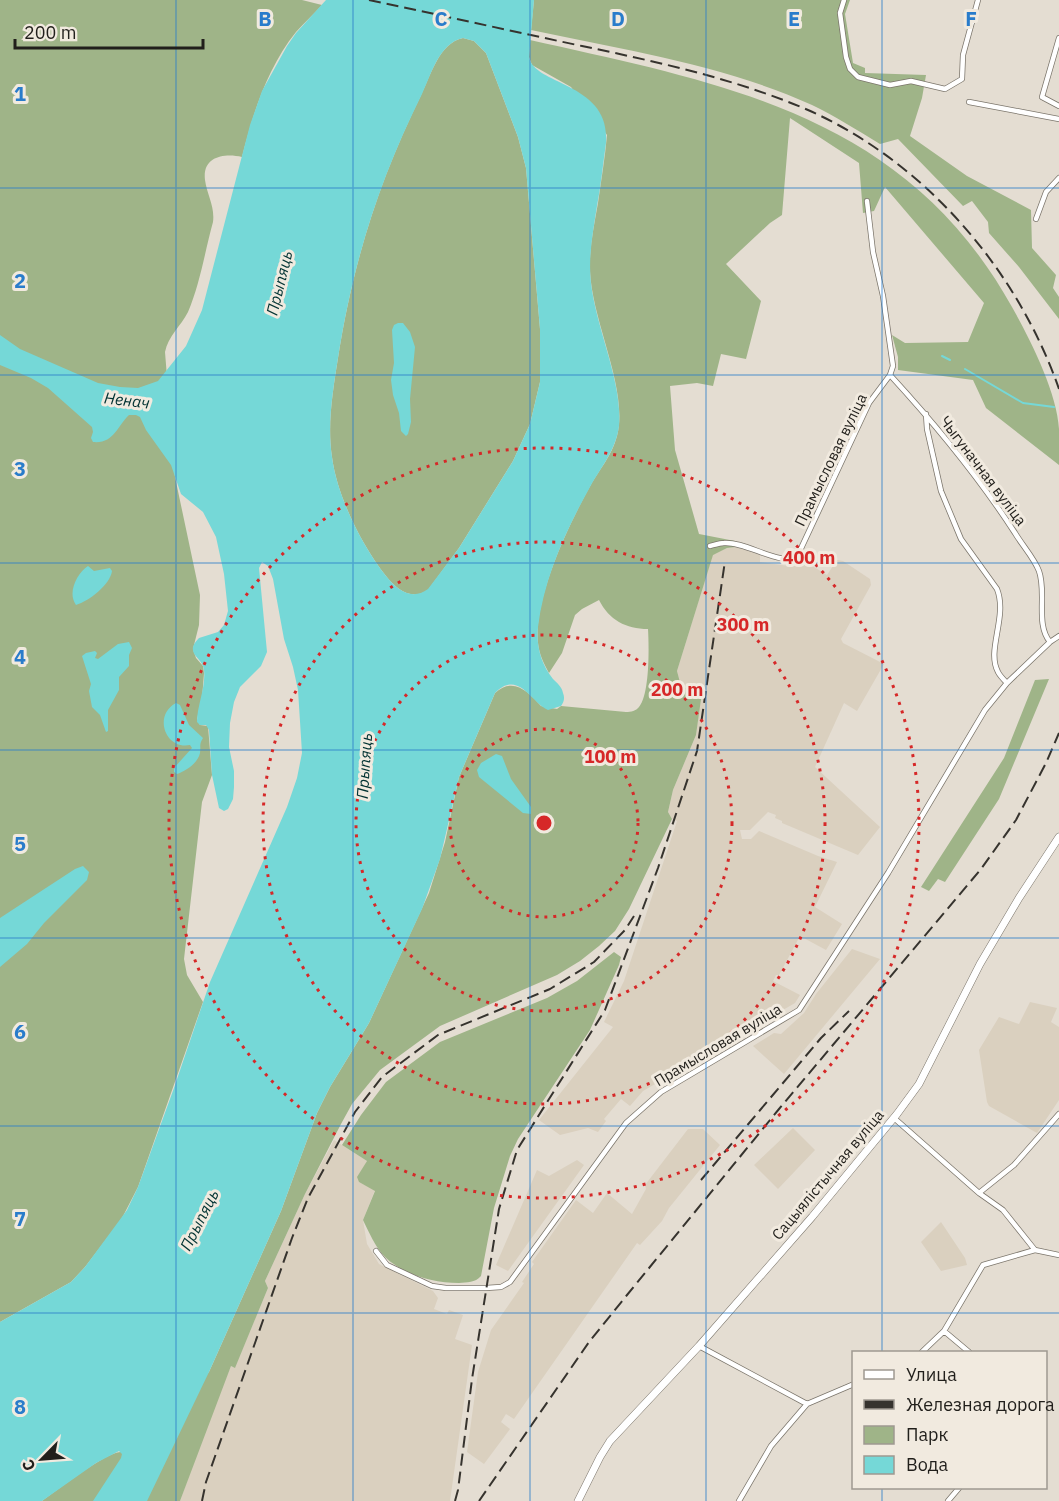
<svg xmlns="http://www.w3.org/2000/svg" width="1059" height="1501" font-family="'IBM Plex Sans',sans-serif">
	<style>
		.built { fill: #dad0bf }
		.green { fill: #9fb488 }
		.water { fill: #75d8d7; fill-rule: evenodd }
		.lines { fill: none; stroke-linecap: round; stroke-linejoin: round }
		.stream { stroke: #75d8d7; stroke-width: 2 }
		.street-casing { stroke: #7b756b; stroke-width: 6 }
		.secondary-casing { stroke: #7b756b; stroke-width: 8 }
		.street { stroke: #fff; stroke-width: 4.5 }
		.secondary { stroke: #fff; stroke-width: 7 }
		.rail { stroke: #36332e; stroke-width: 2; stroke-dasharray: 12 6; stroke-linecap: butt }
		.grid { fill: none; stroke: #297ccb; stroke-width: 1.5; stroke-opacity: 0.55 }
		.ring { fill: none; stroke: #d62828; stroke-width: 3; stroke-dasharray: 3 6 }
		.labels { text-anchor: middle; stroke-width: 6; stroke-linejoin: round; paint-order: stroke }
		.street-label { font-size: 15px; fill: #211f1b; stroke: #f1eadf }
		.water-label { font-size: 16px; font-style: italic; fill: #003232; stroke: #f1eadf }
		.grid-label { font-size: 20px; text-anchor: middle; font-weight: bold; fill: #297ccb; stroke: #f1eadf; stroke-width: 6; stroke-linejoin: round; paint-order: stroke }
		.centre { fill: #d62828; stroke: #f1eadf; stroke-width: 3 }
		.ring-label { font-size: 18px; text-anchor: middle; font-weight: bold; fill: #d62828; stroke: #f1eadf; stroke-width: 6; stroke-linejoin: round; paint-order: stroke }
	</style>
	<rect width="100%" height="100%" fill="#e4ddd2"/>
	<!-- built -->
	<path class="built" d="M736 547 760 555V562L789 566 809 564 827 575 837 560 843 561 870 579 871 585 841 639 843 643 884 664 857 711 844 703 815 767 880 827 858 855 782 823V821L775 818 776 815 768 812 750 830H740L742 839H751L759 831 818 856 837 862 815 907 842 924 826 950 800 936 779 975H776L773 981 800 995 795 1003 643 1091 630 1106 621 1099 604 1119 606 1121 598 1132 588 1128 560 1135 539 1120 613 1027 604 1022 624 981 677 821 672 819 668 812 673 790 696 735 701 692H696L681 686 677 671 713 554 727 548Z
		M852 949 880 959 784 1074 753 1046 774 1033 781 1034 804 1013 816 994Z
		M1030 1002 1057 1008 1051 1022 1059 1027V1100L1037 1133 989 1106 987 1102 979 1050 999 1017 1019 1024Z
		M793 1128 815 1150 778 1189 754 1165Z
		M688 1129H703L720 1145 669 1208 662 1221 640 1245 637 1243 514 1419 506 1414 501 1422 510 1429 484 1464 467 1452 478 1372 491 1330 524 1283 522 1282 534 1264 532 1262 576 1200 593 1213 607 1193 632 1214 646 1189 645 1185Z
		M334 1140 367 1161 359 1182 375 1190 363 1220 367 1244 379 1264 433 1291 438 1298 434 1309 447 1314 449 1310 463 1315 455 1339 472 1345 450 1501H180L213 1409 231 1366 235 1367 268 1288 265 1281 305 1194Z
		M577 1160 584 1165 508 1271 496 1265 537 1170 549 1176Z
		M941 1222 965 1258 967 1265 941 1271 921 1242Z"/>
	<!-- green -->
	<path class="green" d="M0 0H302L322 5C314 14 304 23 296 32 267 68 253 114 242 157 225 153 202 156 205 180 207 195 215 206 213 222 205 251 200 284 188 312 181 326 168 336 165 352L175 477 200 595 199 625 193 649 196 658 203 666 204 673 202 699 197 719 200 725 208 726 212 775 202 802 184 959 187 975 203 1002 138 1187 121 1220 85 1267 71 1282 0 1322Z
		M534 0H850L845 14 853 63 865 68V73L926 75 922 98 910 136 967 176 1031 210 1032 248 1056 275 1053 288 1059 297V319L1019 267 989 233 988 222 972 201 963 206 898 139 880 144C857 130 835 116 812 105 724 65 625 50 531 30Z
		M463 38 474 41 486 53 518 137 526 168 540 329V382L530 424 513 461 459 548 428 590C412 601 397 590 386 576 362 546 337 496 332 457 327 424 333 390 338 358 353 262 379 181 421 95 431 75 439 43 463 38Z
		M530 40C726 84 905 115 1012 307 1030 339 1057 392 1059 429 1059 441 1059 453 1059 465L986 408 973 380 898 370V357L892 335 905 343 968 342 984 303 885 187 874 211 863 213 859 163 790 118 782 215 770 223 726 264 761 301 746 359 721 354 713 386 697 383 670 386 675 450 699 534 735 541 736 547 727 548 713 555 677 671 681 686 696 692H702L696 735 673 790 668 812 672 819 629 909 615 931 599 946 580 961 557 975 440 1026 380 1070 352 1104 341 1124 305 1194 265 1281 268 1288 235 1368 231 1366 180 1501H42C56 1491 107 1451 121 1452L209 1372 281 1211 317 1113 330 1087 369 1023 429 893 445 842 459 777 495 693C513 676 529 692 541 706L557 709 561 706 626 712C631 712 636 711 639 707 650 694 649 645 648 629 626 629 609 620 599 600L582 609 575 615 562 653 549 673C544 664 539 654 538 643 533 600 568 526 589 488 598 471 612 456 617 436 629 390 592 322 590 271 589 248 594 226 598 203 601 181 605 158 607 135L571 87 532 65 529 57Z
		M1049 679 999 799 945 882 938 879 929 891 921 887 1004 758 1035 680Z
		M614 952 621 957 619 965 590 1030 518 1139 510 1156 494 1208 481 1276C475 1283 467 1282 459 1283 433 1283 404 1275 385 1257 375 1247 369 1232 363 1220L375 1191 359 1182 357 1177 367 1161 342 1145 361 1115 386 1082 440 1042 547 998 577 981Z"/>
	<!-- water -->
	<path class="water" d="M326 0H534L529 57C534 86 611 82 606 143 603 164 601 185 597 206 593 232 588 257 591 283 596 328 623 383 619 426 616 450 601 467 590 487 566 530 544 578 538 627 536 646 541 664 553 679 557 683 562 687 563 693 565 698 564 702 561 706L548 710C531 703 519 669 495 693L459 777 440 859 422 909 369 1023 330 1087 317 1113 281 1211 209 1372 147 1501H93L121 1458 122 1454 119 1451 96 1463 42 1501H0V1322L71 1282 85 1267 127 1210 138 1187 174 1088 210 982 287 807 297 778 302 753 298 690 293 667 284 639 273 579 268 566 262 562 259 568 267 652 261 666 240 687 234 702 230 723 229 747 234 771V787L233 799 228 809 224 811 219 808 212 775 209 730 206 725H200L197 722C197 705 206 688 204 670 203 657 183 654 199 638L218 632 224 625 228 611 224 574 216 537 203 512 181 494 171 465 146 430 140 417 136 415H129C117 426 114 444 93 442L91 438 93 432 92 427 48 388 31 378 0 365V335L20 349 98 383 120 387 138 388 158 381 186 346 202 310 250 125 262 91 287 46 296 33ZM463 38 474 41 486 53 518 137 526 168 540 329V382L530 424 513 461 459 548 428 589C412 601 397 590 386 576 362 546 337 496 332 457 327 424 333 390 338 358 353 262 379 181 422 94 431 75 439 43 463 38Z
		M398 323H403L410 332 415 347 410 399 411 422 408 434 406 436 401 431 399 413 393 395 391 380 394 363 392 330 394 325Z
		M88 566 94 571 110 568 112 571C110 585 89 601 76 605 67 593 77 573 88 566Z
		M129 642 132 648 129 655V666L119 677V690L108 710V731L106 732 100 715 92 707 89 691 91 684 82 656 86 653 95 651 97 653 95 658 98 659 118 644Z
		M176 703 180 705 189 725 203 738C199 744 201 746 200 753 198 763 186 771 177 774L174 772V768L192 748 190 745C165 750 153 715 176 703Z
		M496 754 502 756 511 779 531 807V814L523 813 479 777 477 770 481 763Z
		M83 866 89 872 87 880 44 923 27 944 0 967V918L75 869Z"/>
	<g class="lines">
		<!-- stream -->
		<path class="stream" d="M942 356 950 360
			M965 369 1023 403 1054 407"/>
		<defs>
			<path id="street" d="M844 0 840 13 846 57 850 69 858 77 890 85 911 81 945 89 962 79 963 55 978 0
				M1059 38 1042 97 1059 106
				M969 102 1059 119
				M1036 219 1046 192 1059 178
				M890 375C935 424 978 476 1015 533 1022 545 1034 558 1039 571 1047 593 1035 624 1050 642
				M926 414 927 429 941 491 961 539 997 589C1008 617 986 650 998 672 1000 676 1004 680 1007 683
				M710 546C714 545 720 543 724 543 745 541 780 566 797 557L869 403 890 375 893 366 883 296 873 252 867 201
				M894 1118 979 1193 1003 1210 1035 1250
				M979 1193 1014 1165 1059 1114
				M376 1251 387 1265 432 1286 446 1288H486L501 1287 510 1282 626 1123 661 1092 799 1010 888 873 985 710 1007 683 1050 642 1059 636
				M944 1331 969 1352
				M699 1346 807 1404
				M922 1352 944 1331 983 1265 1035 1250 1059 1255
				M739 1501 771 1446 807 1404 854 1384
				M948 1501 959 1488"/>
			<path id="secondary" d="M578 1501 600 1457 610 1441 699 1346 812 1217 897 1114 919 1084 980 964 1019 898 1059 837"/>
		</defs>
		<!-- street casing -->
		<use href="#street" class="street-casing"/>
		<!-- secondary casing -->
		<use href="#secondary" class="secondary-casing"/>
		<!-- street -->
		<use href="#street" class="street"/>
		<!-- secondary -->
		<use href="#secondary" class="secondary"/>
		<!-- rail -->
		<path class="rail" d="M369 0C440 15 511 31 582 46 658 62 736 79 808 110 925 162 1017 269 1059 389
			M701 1180 821 1038 849 1011
			M202 1501 206 1482 292 1238 308 1198 355 1112 382 1077 438 1035 550 989 594 962 625 930 634 916
			M455 1501 458 1490 472 1379 499 1209 517 1150 605 1010 658 868 697 751 725 561
			M479 1501 589 1342 627 1295 779 1109 981 869 1016 820 1046 763 1059 733"/>
	</g>
	<!-- grid -->
	<path class="grid" d="M176 0V1501M353 0V1501M530 0V1501M706 0V1501M882 0V1352M0 188H1059M0 375H1059M0 563H1059M0 750H1059M0 938H1059M0 1126H1059M0 1313H1059M882 1488V1501"/>
	<!-- distance rings -->
	<g class="ring">
		<circle cx="544" cy="823" r="94"/>
		<circle cx="544" cy="823" r="188"/>
		<circle cx="544" cy="823" r="281"/>
		<circle cx="544" cy="823" r="375"/>
	</g>
	<g class="labels">
		<!-- street labels -->
		<g class="street-label">
			<text transform="translate(831 460) rotate(-64)" y="5">Прамысловая вуліца</text>
			<text transform="translate(983 471) rotate(53)" y="5">Чыгуначная вуліца</text>
			<text transform="translate(718 1045) rotate(-31)" y="5">Прамысловая вуліца</text>
			<text transform="translate(828 1175) rotate(-50)" y="5">Сацыялістычная вуліца</text>
		</g>
		<!-- water labels -->
		<g class="water-label">
			<text transform="translate(279 283) rotate(-76)" y="6">Прыпяць</text>
			<text transform="translate(127 400) rotate(7)" y="6">Ненач</text>
			<text transform="translate(364 766) rotate(-86)" y="6">Прыпяць</text>
			<text transform="translate(199 1220) rotate(-63)" y="6">Прыпяць</text>
		</g>
	</g>
	<g class="grid-label">
		<text x="265" y="26">B</text>
		<text x="441" y="26">C</text>
		<text x="618" y="26">D</text>
		<text x="794" y="26">E</text>
		<text x="971" y="26">F</text>
		<text x="20" y="101">1</text>
		<text x="20" y="288">2</text>
		<text x="20" y="476">3</text>
		<text x="20" y="664">4</text>
		<text x="20" y="851">5</text>
		<text x="20" y="1039">6</text>
		<text x="20" y="1226">7</text>
		<text x="20" y="1414">8</text>
	</g>
	<circle cx="544" cy="823" r="9" class="centre"/>
	<g class="ring-label">
		<text x="809" y="564">400 m</text>
		<text x="743" y="631">300 m</text>
		<text x="677" y="696">200 m</text>
		<text x="610" y="763">100 m</text>
	</g>
	<!-- legend -->
	<rect x="852" y="1351" width="195" height="138" fill="#f1eadf" stroke="#9e9991" stroke-width="1.5"/>
	<rect x="864" y="1370" width="30" height="9" fill="#ffffff" stroke="#9e9991" stroke-width="1.5"/>
	<text x="906" y="1381" font-size="18" fill="#211f1b">Улица</text>
	<rect x="864" y="1400" width="30" height="9" fill="#36332e" stroke="#9e9991" stroke-width="1.5"/>
	<text x="906" y="1411" font-size="18" fill="#211f1b">Железная дорога</text>
	<rect x="864" y="1426" width="30" height="18" fill="#9fb488" stroke="#9e9991" stroke-width="1.5"/>
	<text x="906" y="1441" font-size="18" fill="#211f1b">Парк</text>
	<rect x="864" y="1456" width="30" height="18" fill="#75d8d7" stroke="#9e9991" stroke-width="1.5"/>
	<text x="906" y="1471" font-size="18" fill="#211f1b">Вода</text>
	<!-- north arrow -->
	<g transform="translate(42 1459) rotate(245)" stroke="#f1eadf" stroke-width="4.5" paint-order="stroke">
	<path d="M0-4.5L10 22L0 15L-10 22Z" fill="#211f1b"/>
	<text y="-9" font-size="16" font-weight="bold" text-anchor="middle" fill="#211f1b">С</text>
	</g>
	<!-- scale -->
	<path d="M15 39v9h188v-9" fill="none" stroke="#211f1b" stroke-width="3"/>
	<text x="24" y="39" font-size="18" fill="#211f1b" stroke="#f1eadf" stroke-width="4.5" paint-order="stroke">200 m</text>
</svg>
